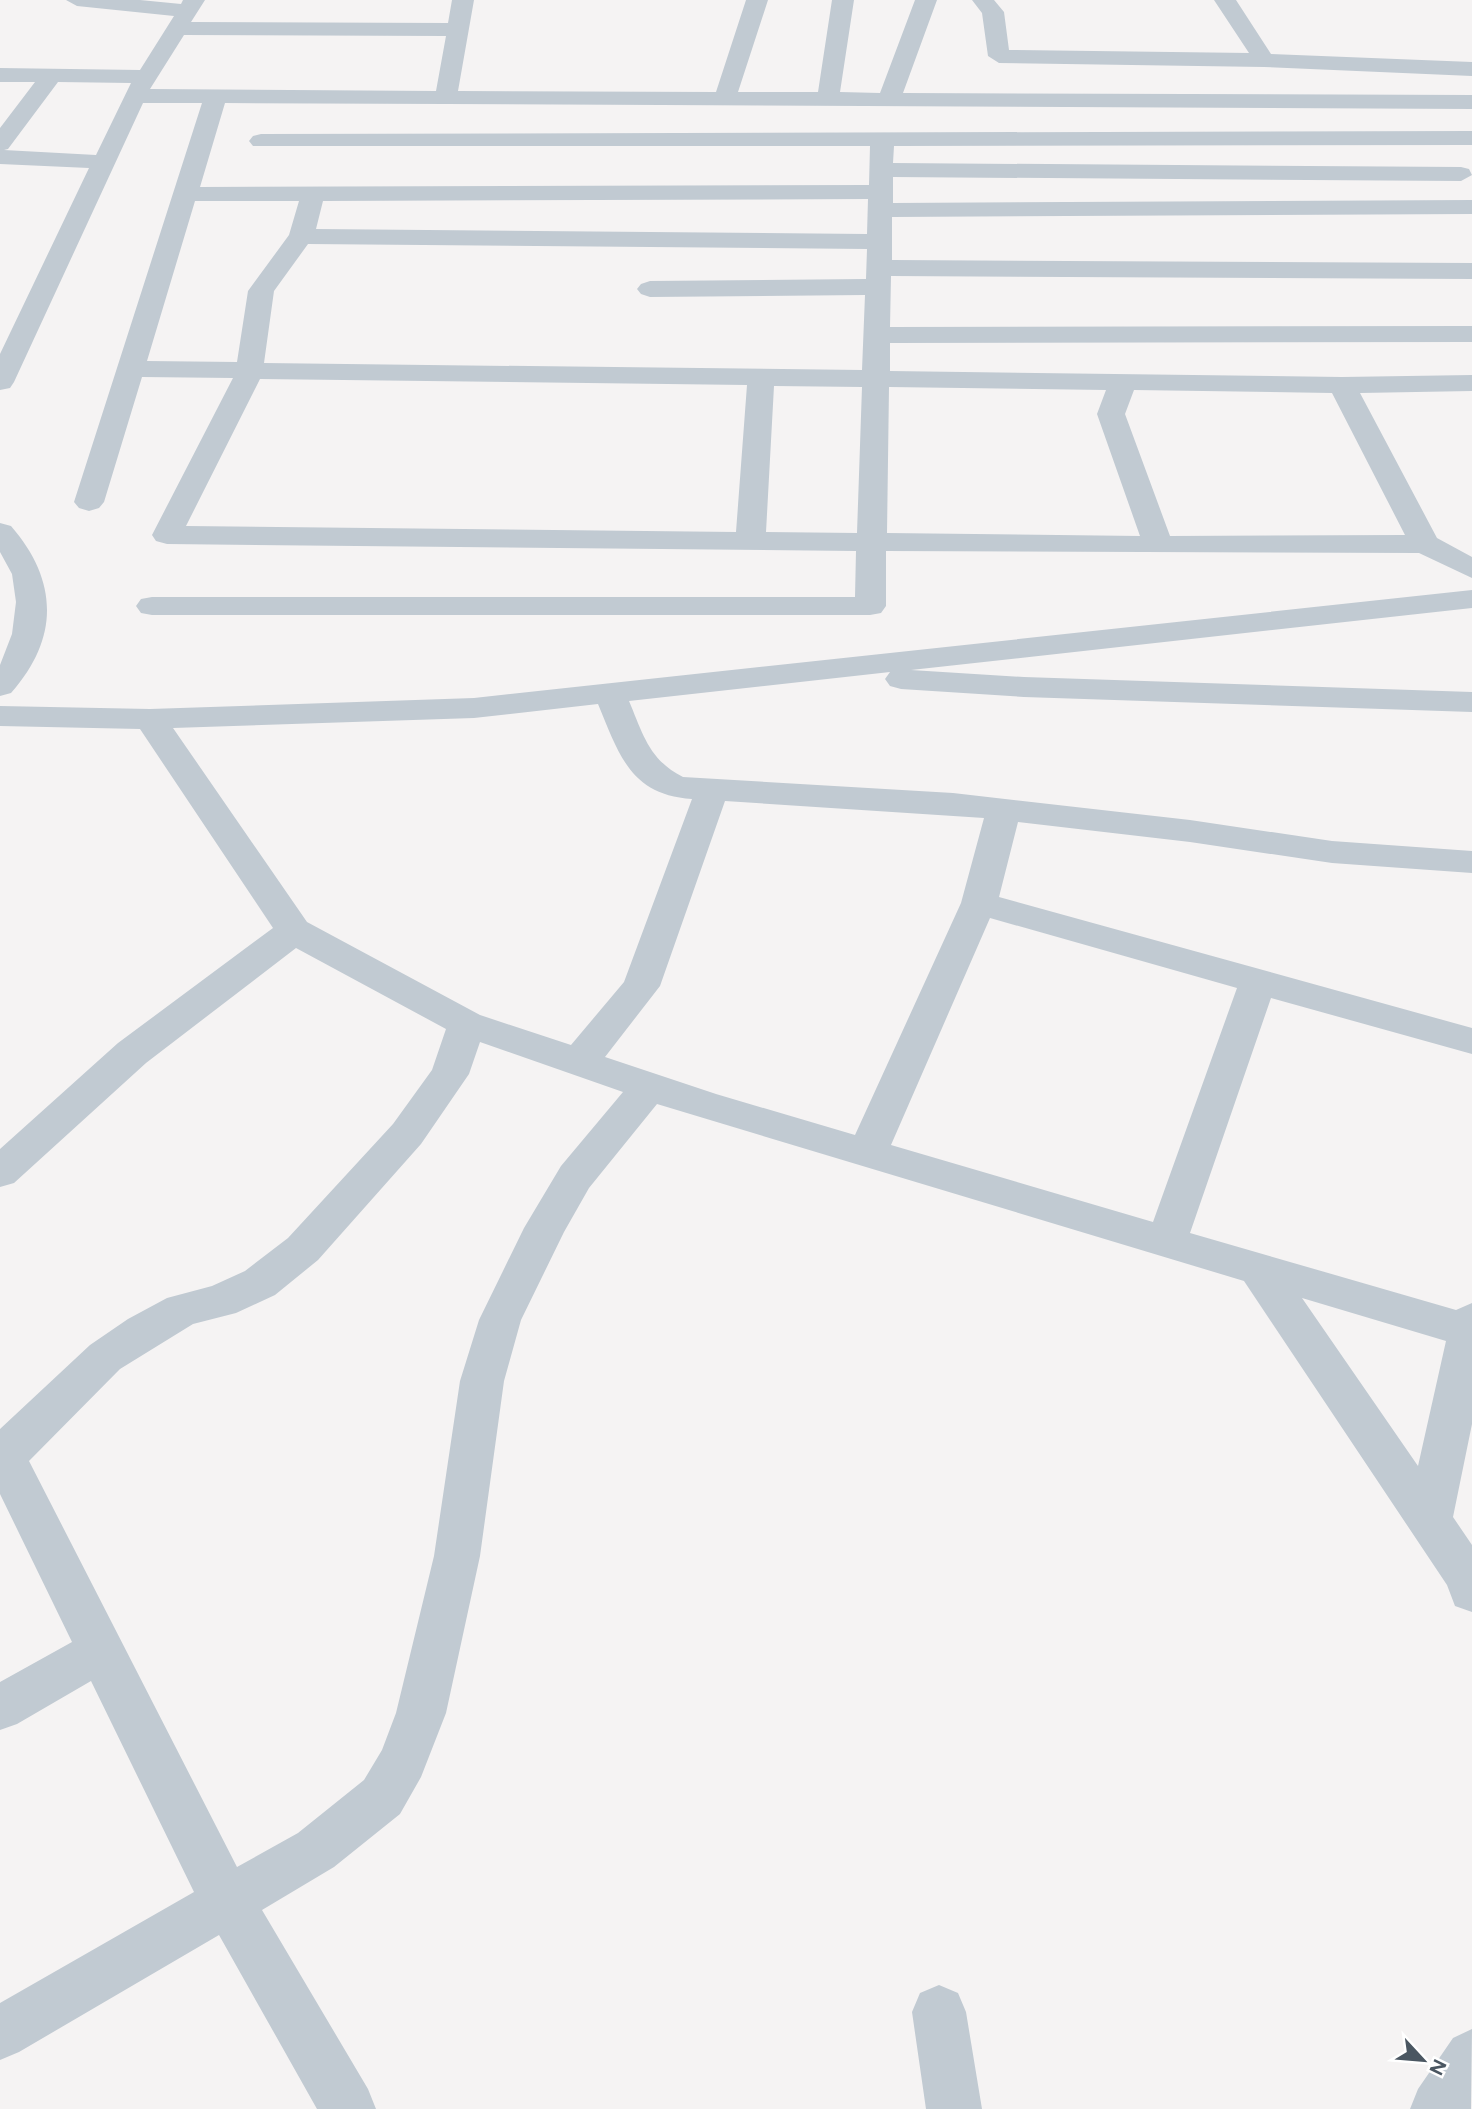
<svg xmlns="http://www.w3.org/2000/svg" width="1472" height="2109" font-family="Figtree,sans-serif">
	<style>
		.lines { fill: none; stroke-linecap: round; stroke-linejoin: round }
		.minor { fill: #c1cad2; fill-rule: evenodd }
	</style>
	<rect width="100%" height="100%" fill="#f5f3f3"/>
	<g class="lines">
		<!-- minor -->
		<path class="minor" d="M66 0H140L181 4 183 0H205L191 22 448 23 452 0H474L458 91 716 92 746 0H768L738 92H818L832 0H854L840 92 880 93 915 0H937L903 93 1472 95V109L225 103 200 187 869 185 870 146H253L249 141 253 136 261 134 1472 131V145L894 146 893 163 1461 167 1469 169 1472 175 1461 181 893 177V203L1472 200V214L892 217V260L1472 263V279L891 276 890 327 1472 326V342L890 343V371L1342 377 1472 375V391L1360 393 1437 538 1472 557V578L1419 553 886 551V606L881 613 870 615H152L141 613 136 606 141 599 152 597H855L856 551 167 544 156 541 152 535 233 378 142 377 104 502 99 508 89 511 79 508 74 502 202 103H143L14 382 10 388 0 390V354L89 168 0 164V128L35 82H0V68L140 70 174 16 77 6ZM184 35 446 36 436 91 150 89ZM58 82 131 83 96 155 4 150 8 149ZM868 199 867 234 316 229 323 201ZM195 201H299L289 235 248 291 237 362 147 361ZM308 244 867 249 866 279 650 281 641 284 637 289 641 294 650 297 865 295 862 370 264 363 274 291ZM260 379 747 385 736 532 186 526ZM774 386 862 387 857 533 766 532ZM889 387 1106 390 1097 414 1140 536 887 533ZM1134 390 1332 393 1405 535 1170 536 1125 414Z
			M972 0H994L1004 12 1009 50 1249 53 1214 0H1236L1271 54 1472 62V76L1264 67 999 63 988 56 982 13Z
			M0 523 11 526C58 580 60 638 11 693L0 696V665L12 634 16 602 12 574 0 552Z
			M1472 590V608L911 670 1024 677 1472 692V712L1024 697 901 689 890 686 885 679 890 672 629 701C643 734 649 760 683 777L953 793 1190 820 1332 841 1472 851V873L1332 863 1190 842 1018 822 999 897 1472 1028V1054L1271 998 1190 1233 1456 1310 1472 1303V1424L1453 1517 1472 1545V1612L1455 1606 1447 1585 1244 1281 657 1104 589 1188 564 1232 521 1320 504 1381 480 1556 446 1713 421 1777 400 1814 334 1867 262 1910 368 2089 376 2109H317L219 1935 19 2052 0 2060V2003L194 1892 91 1681 17 1724 0 1730V1682L72 1642 0 1494V1429L90 1345 128 1319 167 1298 212 1286 245 1271 288 1238 393 1124 432 1070 446 1029 296 948 146 1063 14 1183 0 1187V1149L118 1043 273 928 140 729 0 726V706L150 709 474 698ZM598 704C619 754 630 795 692 799L624 982 571 1045 480 1015 307 922 173 728 474 718ZM725 801 984 818 961 903 855 1135 716 1094 605 1057 660 986ZM990 918 1237 988 1153 1222 891 1145ZM480 1042 623 1092 561 1166 524 1228 479 1320 460 1381 434 1556 396 1713 382 1750 364 1780 298 1833 237 1867 29 1461 120 1369 193 1324 236 1313 275 1295 318 1260 421 1144 469 1074ZM1302 1298 1446 1341 1418 1466Z
			M939 1985 958 1993 966 2012 982 2109H926L912 2012 920 1993Z
			M1472 2029 1471 2109H1410L1418 2089 1453 2038Z"/>
	</g>
	<!-- north arrow -->
	<g transform="translate(1423 2060) rotate(116)" stroke="#ffffff" stroke-width="5" paint-order="stroke">
	<path d="M0-5L12 26L0 18L-12 26Z" fill="#4a5661"/>
	<text y="-10" font-size="19" font-weight="bold" text-anchor="middle" fill="#4a5661">N</text>
	</g>
</svg>
